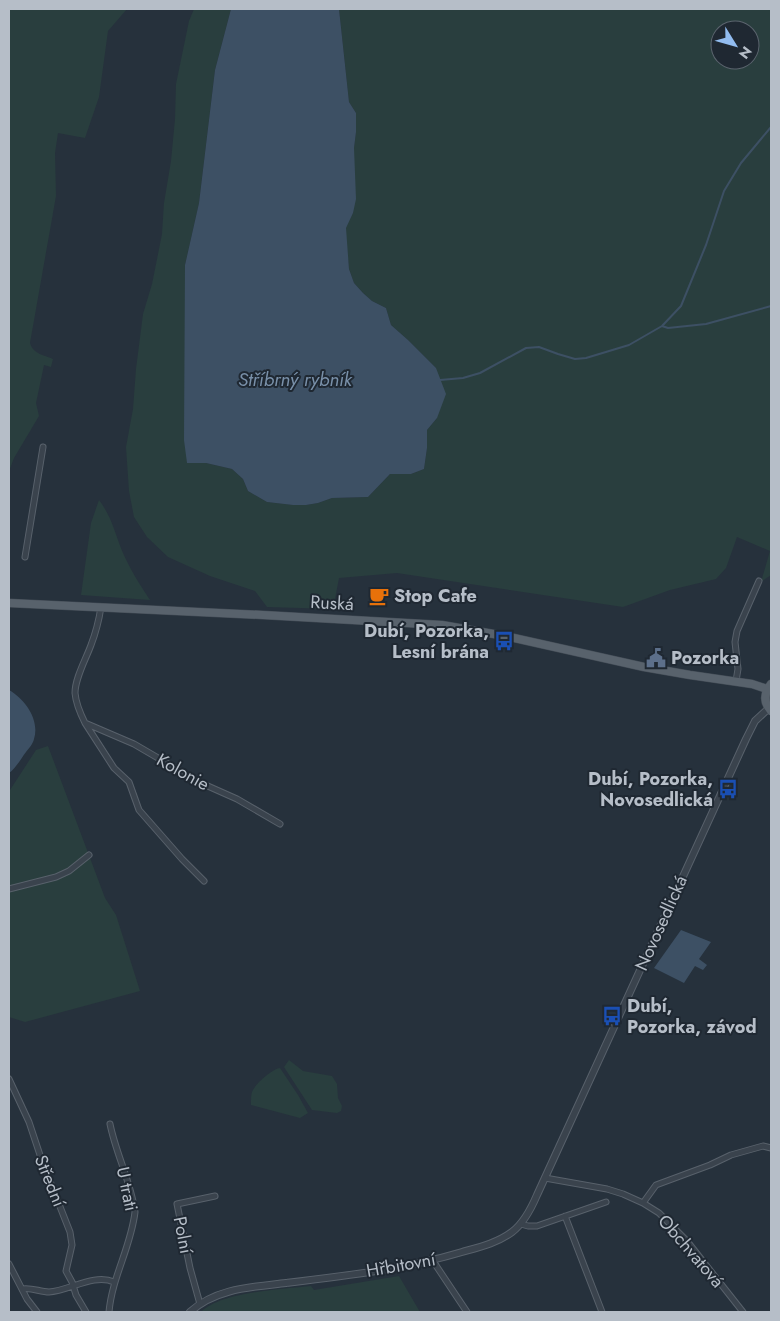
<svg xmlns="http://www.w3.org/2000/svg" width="780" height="1321" font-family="Jost,sans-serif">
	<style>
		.green { fill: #293e3e; fill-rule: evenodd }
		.water { fill: #3d5064 }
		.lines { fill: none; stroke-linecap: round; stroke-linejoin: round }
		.stream { stroke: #3d5064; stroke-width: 2 }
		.minor-casing { stroke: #58616b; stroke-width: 7 }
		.tertiary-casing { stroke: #58616b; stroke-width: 8 }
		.primary-casing { stroke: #434c56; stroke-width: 9 }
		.minor { stroke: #3a434d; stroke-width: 5 }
		.tertiary { stroke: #3a434d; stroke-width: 6 }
		.primary { stroke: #58626c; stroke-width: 8 }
		.labels { text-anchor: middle; stroke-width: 4; stroke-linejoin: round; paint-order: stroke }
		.poi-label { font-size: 18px; font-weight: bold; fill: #b6bec8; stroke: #1f2832; text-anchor: start }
		.street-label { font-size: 18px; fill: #b6bec8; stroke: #1f2832 }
		.water-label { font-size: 19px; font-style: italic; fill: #7990a9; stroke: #1f2832 }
	</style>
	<rect width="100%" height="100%" fill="#26313c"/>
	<!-- green -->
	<path class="green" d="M9 9H127L108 31 99 97 85 138 58 133 55 153 56 196 30 343C33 354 44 355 53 359L51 367 44 365 36 403 39 416 14 458 9 471Z
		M194 9H231L215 70 199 203 185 265 187 463H206L232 469 243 479 248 491 267 502 294 505H306L318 503 332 498 368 497 390 474H411L424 469 427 448V430L437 418 436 368 408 340 391 325 386 308 372 301 363 293 354 283 349 269 345 228 353 213 354 148 356 132V113L349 102 339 9H771V575L761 582 770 551 737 537 726 568 716 579 670 590 623 607 397 573 339 578 333 609 267 607 255 591 210 576 168 557 147 537 134 517 129 491 126 447 133 409 136 369 143 314 152 284 162 234 164 203 171 161 175 119 176 84 189 21ZM720 30H750V60H720Z
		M99 500C112 517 115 534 123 553 130 569 140 585 150 600L81 595 91 523Z
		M48 746 105 898 116 915 140 991 25 1022 9 1017V790H10L36 750Z
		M289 1060 303 1071 332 1076 337 1084 338 1098 342 1106 341 1111 337 1113 312 1110 284 1067Z
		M280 1068 298 1095 308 1113 300 1118 251 1105C251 1101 251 1095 252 1092 255 1084 272 1069 280 1068Z
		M399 1276 420 1312H201C221 1292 282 1289 311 1286L314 1290Z"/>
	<!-- water -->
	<path class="water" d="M231 9H339L349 102 356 113V132L354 148 356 199 353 213 346 228 349 269 354 283 363 293 372 301 386 308 391 325 408 340 436 368 446 394 437 418 427 430V448L424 469 411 474H390L368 497 332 498 318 503 306 505H293L267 502 248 491 243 479 232 469 206 463H187L184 440 185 265 199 203 215 70Z
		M9 690C25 699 40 720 34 739 33 744 29 748 26 752 20 760 16 768 9 773Z
		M681 930 711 942 699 959 707 965 703 970 695 966 684 983 654 968Z"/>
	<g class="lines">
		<!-- stream -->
		<path class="stream" d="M662 326 668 328 706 324 771 306
			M440 380 463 378 480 373 526 348 539 347 558 354 575 359 586 358 629 345 662 326 681 306 706 245 724 191 741 163 771 127"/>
		<defs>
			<path id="minor" d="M25 557 43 447
				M101 607C99 620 96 632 91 645 86 659 75 678 75 693 76 704 80 713 85 723L134 744 170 765 192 779 237 799 280 824
				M736 681 738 669 735 642 737 631 759 581
				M85 723 114 768 129 782 139 810 182 859 204 881
				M9 889 56 877 69 871 89 855
				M9 1079 29 1122 42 1161 70 1232 72 1245 66 1271 72 1282 76 1295 86 1312
				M545 1178 607 1189 623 1194 643 1203 659 1213 687 1241 743 1312
				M643 1203 656 1185 710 1165 731 1155 763 1146 771 1148
				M565 1216 602 1312
				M521 1224 528 1226H537L606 1202
				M433 1261 467 1312
				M9 1264 27 1299 37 1312
				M22 1289C31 1287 40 1292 49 1292 69 1291 94 1273 114 1282
				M200 1304 190 1268 177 1204 215 1196
				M109 1312C112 1277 131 1247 135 1212 131 1182 116 1154 110 1124"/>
			<path id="tertiary" d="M190 1312C216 1288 253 1287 286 1283 345 1276 405 1269 462 1252 480 1247 497 1243 512 1232 524 1223 531 1209 537 1195L746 739 755 721 769 708"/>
			<path id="primary" d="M9 603 263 615 442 625 505 636 644 667 690 675 752 684 767 689
				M771 684C764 693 763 702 771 711"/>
		</defs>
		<!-- minor casing -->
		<use href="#minor" class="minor-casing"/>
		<!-- tertiary casing -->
		<use href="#tertiary" class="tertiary-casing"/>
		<!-- primary casing -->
		<use href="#primary" class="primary-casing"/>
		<!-- minor -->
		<use href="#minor" class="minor"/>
		<!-- tertiary -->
		<use href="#tertiary" class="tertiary"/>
		<!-- primary -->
		<use href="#primary" class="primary"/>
	</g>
	<!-- icons -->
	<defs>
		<symbol id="cafe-bare" viewBox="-9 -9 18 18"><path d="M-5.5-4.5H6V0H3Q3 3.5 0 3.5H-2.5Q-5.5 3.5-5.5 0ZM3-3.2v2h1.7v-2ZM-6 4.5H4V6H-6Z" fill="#e8710a" stroke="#1f2832" stroke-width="2.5" paint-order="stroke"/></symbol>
		<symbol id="bus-bare" viewBox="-9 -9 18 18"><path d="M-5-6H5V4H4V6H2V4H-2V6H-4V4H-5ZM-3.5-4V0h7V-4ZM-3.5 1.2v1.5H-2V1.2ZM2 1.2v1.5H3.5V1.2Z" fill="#1a4fb4" stroke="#1f2832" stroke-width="2.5" paint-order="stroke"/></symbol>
		<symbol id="civic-bare" viewBox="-9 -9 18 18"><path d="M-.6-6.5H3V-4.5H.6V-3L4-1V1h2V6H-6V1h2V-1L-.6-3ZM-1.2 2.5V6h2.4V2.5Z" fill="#5c6f8a" stroke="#1f2832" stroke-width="2.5" paint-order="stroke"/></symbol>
	</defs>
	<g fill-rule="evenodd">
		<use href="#cafe-bare" x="365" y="582" width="28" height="28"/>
		<use href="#bus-bare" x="490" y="627" width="28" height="28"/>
		<use href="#civic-bare" x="642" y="644" width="28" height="28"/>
		<use href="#bus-bare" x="714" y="775" width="28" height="28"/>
		<use href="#bus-bare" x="598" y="1002" width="28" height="28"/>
	</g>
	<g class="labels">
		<!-- poi labels -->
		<g class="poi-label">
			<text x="394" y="602">Stop Cafe</text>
			<text x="489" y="637" text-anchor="end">Dubí, Pozorka,<tspan x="489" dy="21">Lesní brána</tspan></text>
			<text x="671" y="664">Pozorka</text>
			<text x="713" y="785" text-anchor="end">Dubí, Pozorka,<tspan x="713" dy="21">Novosedlická</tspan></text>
			<text x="627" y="1012">Dubí,<tspan x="627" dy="21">Pozorka, závod</tspan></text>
		</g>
		<!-- street labels -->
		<g class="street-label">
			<text transform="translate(332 603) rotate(3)" y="6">Ruská</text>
			<text transform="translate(183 772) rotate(29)" y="6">Kolonie</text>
			<text transform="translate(661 923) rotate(-66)" y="6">Novosedlická</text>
			<text transform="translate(50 1181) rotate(68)" y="6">Střední</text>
			<text transform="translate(127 1189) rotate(78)" y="6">U trati</text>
			<text transform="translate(183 1235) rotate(79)" y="6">Polní</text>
			<text transform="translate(691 1251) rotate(49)" y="6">Obchvatová</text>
			<text transform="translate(401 1265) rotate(-10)" y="6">Hřbitovní</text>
		</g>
		<!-- water labels -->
		<g class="water-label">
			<text x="295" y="386">Stříbrný rybník</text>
		</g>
	</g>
	<!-- border -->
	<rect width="780" height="1321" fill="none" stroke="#b6bec8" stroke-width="20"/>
	<!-- north arrow -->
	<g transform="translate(735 45) rotate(127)"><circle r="24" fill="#1f2832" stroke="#5b646e"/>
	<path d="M0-4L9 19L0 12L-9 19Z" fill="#92bcf0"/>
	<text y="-8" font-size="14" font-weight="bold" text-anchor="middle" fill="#b6bec8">N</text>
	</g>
</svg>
